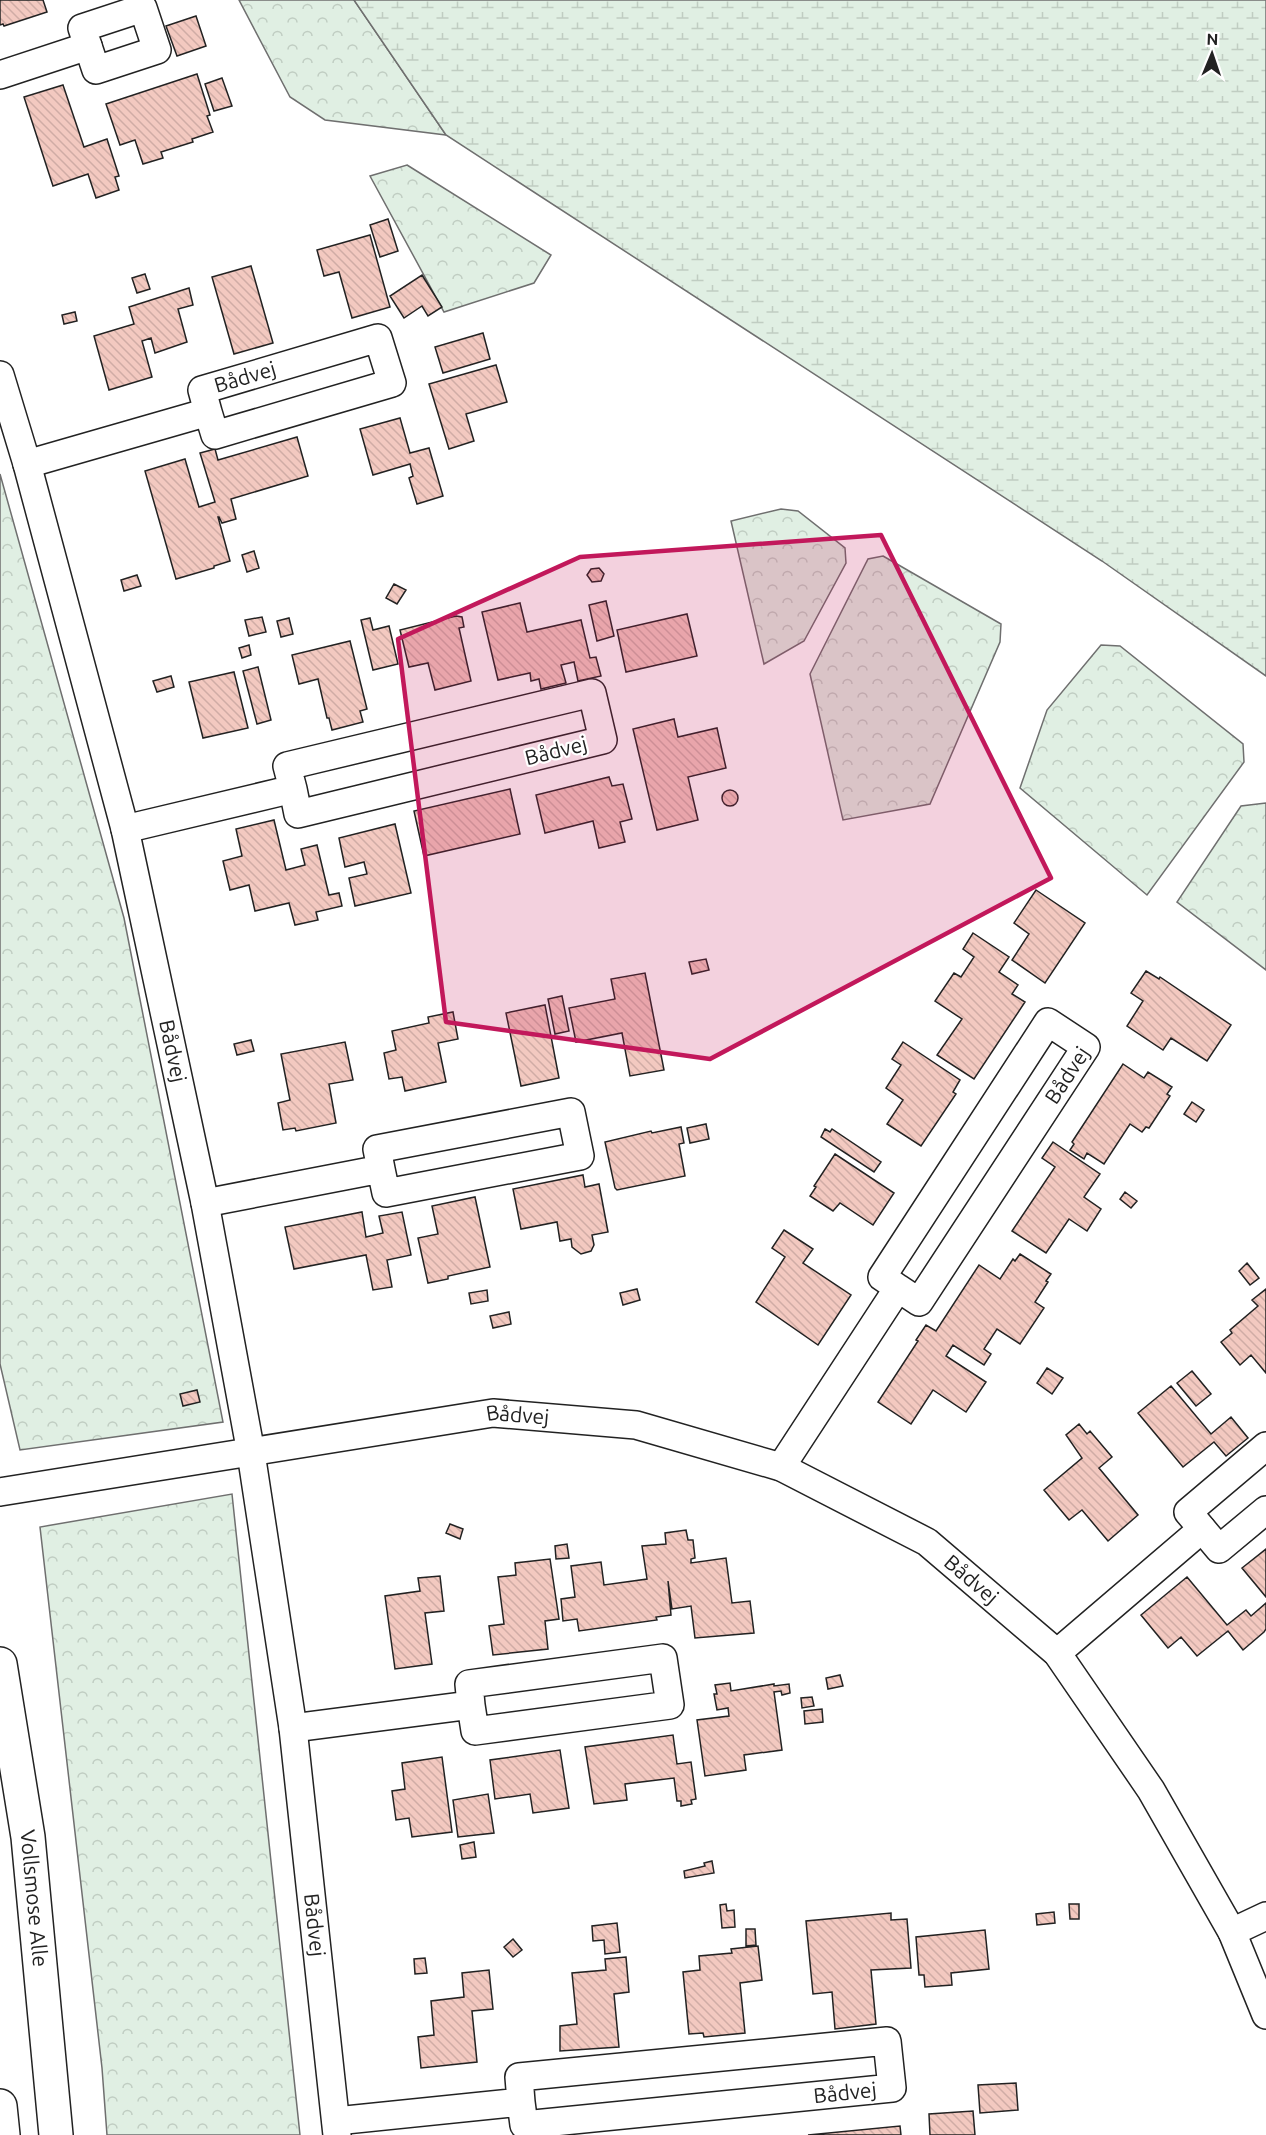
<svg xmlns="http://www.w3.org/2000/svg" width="1266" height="2135" font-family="Ubuntu,sans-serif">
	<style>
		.forest { fill: url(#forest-crowns); stroke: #6f6f6f; stroke-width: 1.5 }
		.wetland { fill: url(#wetland-marsh); stroke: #6f6f6f; stroke-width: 1.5 }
		.building { fill: url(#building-back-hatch); stroke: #222; stroke-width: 1.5 }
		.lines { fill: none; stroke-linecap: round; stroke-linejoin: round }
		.minor-casing { stroke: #222; stroke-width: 30 }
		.tertiary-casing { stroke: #222; stroke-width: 36 }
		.minor { stroke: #fff; stroke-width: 27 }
		.tertiary { stroke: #fff; stroke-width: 33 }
		.marked { fill: #c2185b; fill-opacity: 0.2; stroke: #c2185b; stroke-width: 4.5; stroke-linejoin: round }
		.labels { text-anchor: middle; stroke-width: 4.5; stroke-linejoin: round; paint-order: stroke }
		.street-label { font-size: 21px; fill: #222; stroke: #fff }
	</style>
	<defs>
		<pattern id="forest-crowns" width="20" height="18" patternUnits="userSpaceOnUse" patternTransform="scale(1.5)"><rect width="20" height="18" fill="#e0efe3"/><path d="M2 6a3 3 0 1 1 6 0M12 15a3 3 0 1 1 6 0" fill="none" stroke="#c0cdc2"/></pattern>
		<pattern id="wetland-marsh" width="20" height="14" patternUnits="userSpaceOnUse" patternTransform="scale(1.5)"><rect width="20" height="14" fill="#e0efe3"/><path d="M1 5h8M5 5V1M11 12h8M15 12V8" fill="none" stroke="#c0cdc2"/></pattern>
		<pattern id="building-back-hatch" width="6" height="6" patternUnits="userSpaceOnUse" patternTransform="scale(1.5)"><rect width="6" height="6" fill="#f3c9c0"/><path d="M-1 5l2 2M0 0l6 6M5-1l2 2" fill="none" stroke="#d0aca5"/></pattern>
	</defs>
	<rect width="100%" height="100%" fill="#fff"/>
	<!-- forest -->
	<path class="forest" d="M239 0H354L446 135 325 120 290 97Z
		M407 165 551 255 534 283 444 312 370 176Z
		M0 474 124 918 223 1422 20 1450 0 1364Z
		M781 509 798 511 845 548 846 563 804 641 764 664 731 521Z
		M883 556 1001 624 1000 642 930 804 843 820 810 674 868 559Z
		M1101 645 1120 646 1243 744 1244 762 1147 895 1020 788 1047 710Z
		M1266 803V970L1177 902 1241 806Z
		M232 1494 300 2135H107L102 2068 40 1527Z"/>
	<!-- wetland -->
	<path class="wetland" d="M354 0H1266V676L1102 561 446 135Z"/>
	<!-- building -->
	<path class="building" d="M0 0H43L47 12 4 26 3 24 0 25Z
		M196 16 206 46 177 56 166 26Z
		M197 74 210 115 207 116 213 132 192 139 193 142 161 152 163 158 143 164 135 140 120 145 106 104Z
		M222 78 232 106 214 111 205 84Z
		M63 85 84 147 107 139 119 176 115 177 119 190 96 198 88 174 53 186 24 97Z
		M388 219 398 251 380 257 370 225Z
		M370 235 390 307 352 318 339 272 324 276 317 250Z
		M251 266 273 343 234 354 212 277Z
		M145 274 150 289 137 293 132 278Z
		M422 275 442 307 428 316 422 306 404 318 390 296Z
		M189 288 193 305 178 309 187 342 155 353 151 338 142 341 152 377 109 390 94 336 134 324 129 307Z
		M75 312 77 321 64 324 62 315Z
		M483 333 490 359 443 373 435 347Z
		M496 365 507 402 466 414 474 441 449 449 429 384Z
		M400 418 410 453 429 448 443 496 417 504 409 478 413 476 410 464 373 475 360 429Z
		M297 437 308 476 231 499 236 519 222 523 219 517H218L230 561 214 566V568L176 579 145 471 185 459 199 507 215 502 200 453 215 449 218 460Z
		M254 551 259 568 247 572 242 555Z
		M599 568 604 574 601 581 592 582 587 575 591 569Z
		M137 575 141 586 124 591 121 580Z
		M394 584 406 590 397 604 386 598Z
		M606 601 614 636 597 641 589 605Z
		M520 603 527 632 581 620 590 658 596 657 601 676 578 681 574 662 561 665 566 683 541 689 539 679 531 681 530 673 498 680 482 612Z
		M687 614 697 656 626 672 617 630Z
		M456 616 462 617 464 627 459 628 471 681 435 690 428 663 409 667 400 630Z
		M262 617 266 632 249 636 245 620Z
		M289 618 293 634 281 637 277 621Z
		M370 618 373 630 389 626 398 664 373 670 361 620Z
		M350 641 367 709 360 711 363 722 332 730 329 718H327L318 679 299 684 292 655Z
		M249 645 251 655 242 658 239 648Z
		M258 667 271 720 257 724 243 671Z
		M234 672 248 728 203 738 189 682Z
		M171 676 174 687 157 692 153 681Z
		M674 719 678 737 717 728 726 768 688 777 698 820 657 830 633 729Z
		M609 777 612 786 623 784 632 819 620 822 625 842 599 848 593 821 545 833 536 795Z
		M510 789 520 834 424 856 414 811Z
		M722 798a8 8 0 1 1 16 0a8 8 0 1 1-16 0Z
		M274 820 286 870 305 865 301 849 317 845 329 895 339 893 342 906 316 912 318 920 295 925 289 903 255 911 249 885 230 890 223 861 242 856 236 829Z
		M395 824 411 893 355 906 349 878 367 874 364 862 345 867 339 838Z
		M1036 890 1085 923 1045 983 1012 960 1029 934 1014 923Z
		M973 933 1009 957 999 972 1018 985 1012 994 1025 1002 974 1079 937 1055 962 1019 935 1001 954 973 961 977 974 957 963 949Z
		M706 959 709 970 692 974 689 962Z
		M1146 971 1159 979 1160 977 1231 1025 1207 1061 1171 1038 1163 1050 1127 1026 1143 1001 1131 993Z
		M645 973 664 1070 630 1076 622 1033 576 1042 569 1008 615 999 611 979Z
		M562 996 569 1031 555 1034 548 999Z
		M545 1005 559 1078 521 1086 506 1013Z
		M453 1012 458 1039 438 1043 446 1082 405 1091 402 1077 389 1079 384 1053 396 1050 392 1031 429 1023 428 1017Z
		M251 1040 254 1051 237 1055 234 1044Z
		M345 1042 353 1080 329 1084 336 1123 296 1131 295 1128 283 1130 278 1103 290 1100 281 1054Z
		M903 1042 960 1080 953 1092 956 1094 921 1146 887 1124 903 1100 886 1088 901 1065 892 1059Z
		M1123 1064 1144 1078 1148 1072 1172 1087 1167 1094 1170 1096 1149 1128 1146 1127 1142 1132 1130 1124 1104 1164 1087 1153 1084 1159 1070 1150 1074 1144 1072 1142Z
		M1192 1102 1204 1110 1196 1122 1184 1114Z
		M706 1124 709 1139 690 1143 687 1128Z
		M681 1127 684 1143 679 1144 685 1176 617 1190 615 1188 605 1142 651 1131 652 1133Z
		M825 1129 830 1132 832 1129 881 1162 874 1172 821 1137Z
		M1053 1142 1100 1174 1084 1197 1101 1209 1087 1231 1069 1219 1046 1253 1012 1231 1055 1167 1042 1158Z
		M835 1154 894 1193 873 1225 840 1203 833 1211 810 1196 816 1187 814 1186Z
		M583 1175 585 1187 599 1184 608 1232 592 1235 594 1245 591 1251 581 1254 572 1247 571 1239 560 1241 557 1222 521 1229 513 1189Z
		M1125 1192 1137 1201 1131 1208 1120 1199Z
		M475 1197 490 1267 448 1276V1279L428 1283 418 1238 438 1234 432 1206Z
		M362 1212 366 1237 383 1233 379 1216 402 1212 411 1255 387 1260 392 1287 373 1290 366 1255 294 1269 285 1227Z
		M784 1230 813 1249 803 1263 851 1295 818 1345 756 1302 785 1257 772 1248Z
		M1020 1254 1051 1274 1046 1281 1048 1282 1035 1302 1044 1308 1020 1344 997 1329 984 1349 991 1354 984 1365 953 1345 946 1356 986 1382 966 1412 933 1390 911 1424 878 1402 918 1341 916 1340 926 1325 936 1331 979 1265 1000 1279 1013 1259 1015 1261Z
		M1247 1263 1259 1278 1250 1285 1239 1271Z
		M637 1289 640 1300 623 1305 620 1293Z
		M1266 1289V1373L1251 1355 1240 1365 1221 1342 1232 1333 1230 1330 1258 1306 1252 1300Z
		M487 1290 488 1301 471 1304 469 1293Z
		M509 1312 511 1324 493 1328 490 1316Z
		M1047 1368 1063 1378 1052 1394 1037 1383Z
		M1192 1371 1211 1394 1196 1406 1177 1383Z
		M1171 1386 1211 1434 1231 1417 1248 1438 1226 1456 1214 1442 1183 1467 1138 1413Z
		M197 1390 200 1402 183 1406 180 1394Z
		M1079 1424 1087 1434 1090 1431 1112 1457 1099 1468 1138 1515 1108 1541 1082 1510 1069 1520 1044 1490 1082 1458 1066 1435Z
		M450 1524 463 1529 460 1539 446 1533Z
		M686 1530 688 1540H693L695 1558 691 1559V1563L726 1558 732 1603 750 1601 754 1633 695 1638 691 1606 672 1609 668 1581 671 1615 656 1617 657 1620 579 1631 577 1619 563 1621 561 1599 575 1597 571 1566 601 1562 604 1585 647 1579 642 1546 666 1544 665 1533Z
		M567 1544 569 1558 556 1559 555 1546Z
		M1266 1549V1597L1242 1568Z
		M550 1559 559 1619 545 1621 548 1649 493 1655 489 1626 504 1624 498 1577 516 1575 515 1563Z
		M440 1576 444 1611 425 1613 432 1664 395 1669 385 1596 420 1591 418 1578Z
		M1187 1577 1227 1625 1246 1610 1251 1616 1266 1603V1629L1264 1632 1243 1650 1228 1631 1197 1656 1181 1637 1168 1648 1141 1615Z
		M840 1675 843 1686 828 1689 826 1678Z
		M730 1683 731 1691 774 1684V1686L789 1684 790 1693 782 1695 781 1691 774 1692 782 1750 744 1755 746 1770 705 1776 697 1720 729 1716 728 1708 717 1710 714 1694H717L715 1685Z
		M812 1697 814 1706 802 1708 801 1698Z
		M822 1709 823 1722 805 1724 804 1711Z
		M673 1735 677 1764 691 1762 696 1799 691 1800 692 1804 681 1806V1801H677L674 1778 625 1784 627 1800 594 1804 585 1747Z
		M560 1750 569 1808 533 1813 530 1794 495 1799 490 1760Z
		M442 1757 452 1832 412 1837 409 1818 396 1820 392 1791 405 1789 402 1763Z
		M488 1794 494 1833 458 1837 453 1800Z
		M474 1842 476 1857 462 1859 460 1845Z
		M712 1861 714 1873 685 1878 684 1871 705 1866 704 1863Z
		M726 1904 727 1911 734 1910 735 1927 722 1928 720 1905Z
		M1069 1904H1079V1919H1070Z
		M1054 1912 1055 1923 1037 1925 1036 1914Z
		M891 1913V1920L907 1919 911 1968 871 1970 876 2024 835 2029 832 1992 813 1994 806 1921Z
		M617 1923 620 1952 605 1954 604 1940 593 1941 592 1926Z
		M746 1929H755L756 1945 746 1946Z
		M985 1930 989 1969 951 1973 952 1985 925 1987 924 1975H919L916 1937Z
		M513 1939 522 1950 513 1957 504 1947Z
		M758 1946 762 1980 740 1983 745 2033 704 2037 703 2033 689 2034 683 1972 700 1970 699 1956 732 1953 731 1949Z
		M626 1957 629 1992 614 1994 619 2047 560 2051V2026L577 2024 572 1973 606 1970 605 1959Z
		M425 1958 427 1973 415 1974 414 1959Z
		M489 1970 493 2009 472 2011 477 2062 421 2068 418 2037 434 2035 431 2001 464 1997 462 1973Z
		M1016 2083 1018 2110 980 2113 978 2085Z
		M973 2111 975 2135H930L929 2114Z
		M900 2126 901 2135H808Z"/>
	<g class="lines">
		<defs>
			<g id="minor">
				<path d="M143 8 157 50 96 70 82 28Z"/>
				<path d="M0 75 88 46"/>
				<path id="s1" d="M0 375 27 464 125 829 205 1203 251 1453 293 1728 337 2135"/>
				<path id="s2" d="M27 464 208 412 202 390 378 338 392 383 215 435 208 412"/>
				<path d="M125 829 293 789 287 766 592 693 603 740 298 814 293 789"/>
				<path d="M205 1203 381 1169 377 1149 571 1112 580 1156 386 1193 381 1169"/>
				<path d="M1266 1446 1188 1512 1219 1549 1266 1510"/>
				<path id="s3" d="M781 1467 898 1288 919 1302 1086 1047 1048 1022 882 1277 898 1288"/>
				<path id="s4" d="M0 1492 493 1413 636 1425 781 1467 927 1542 1057 1653 1151 1790 1232 1932 1266 2015"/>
				<path d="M1057 1653 1202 1529"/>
				<path d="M293 1728 471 1705 475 1731 670 1705 663 1658 469 1684 471 1705"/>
				<path d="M1232 1932 1266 1916"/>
				<path d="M336 2121 521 2102 519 2077 887 2041 892 2088 524 2125 521 2102"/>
			</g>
			<g id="tertiary">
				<path id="s5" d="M0 1664 28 1837 56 2135"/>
				<path d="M0 2106 3 2135"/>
			</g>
		</defs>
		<!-- minor casing -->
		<use href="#minor" class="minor-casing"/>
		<!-- tertiary casing -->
		<use href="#tertiary" class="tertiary-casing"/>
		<!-- minor -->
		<use href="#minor" class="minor"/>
		<!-- tertiary -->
		<use href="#tertiary" class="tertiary"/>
	</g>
	<!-- marked area -->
	<path class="marked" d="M881 535 1051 878 710 1059 446 1022 398 639 580 557Z"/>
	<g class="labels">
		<!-- street labels -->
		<g class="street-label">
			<text dy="7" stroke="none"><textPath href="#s2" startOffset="256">Bådvej</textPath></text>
			<text transform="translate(556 751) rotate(-14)" y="7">Bådvej</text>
			<text dy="7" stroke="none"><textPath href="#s1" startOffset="698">Bådvej</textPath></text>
			<text dy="7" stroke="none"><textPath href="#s3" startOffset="510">Bådvej</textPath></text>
			<text dy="7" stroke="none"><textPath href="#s4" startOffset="524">Bådvej</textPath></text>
			<text dy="7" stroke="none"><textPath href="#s4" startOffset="1016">Bådvej</textPath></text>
			<text dy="7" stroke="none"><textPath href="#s5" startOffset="237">Vollsmose Alle</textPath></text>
			<text dy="7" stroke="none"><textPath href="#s1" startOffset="1584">Bådvej</textPath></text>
			<text transform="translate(845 2093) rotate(-6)" y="7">Bådvej</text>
		</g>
	</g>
	<!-- north arrow -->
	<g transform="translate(1212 54) rotate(2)" stroke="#ffffff" stroke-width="4.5" paint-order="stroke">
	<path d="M0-4.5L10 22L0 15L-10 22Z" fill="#222222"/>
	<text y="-9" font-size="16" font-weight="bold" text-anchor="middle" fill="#222222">N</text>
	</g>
</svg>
